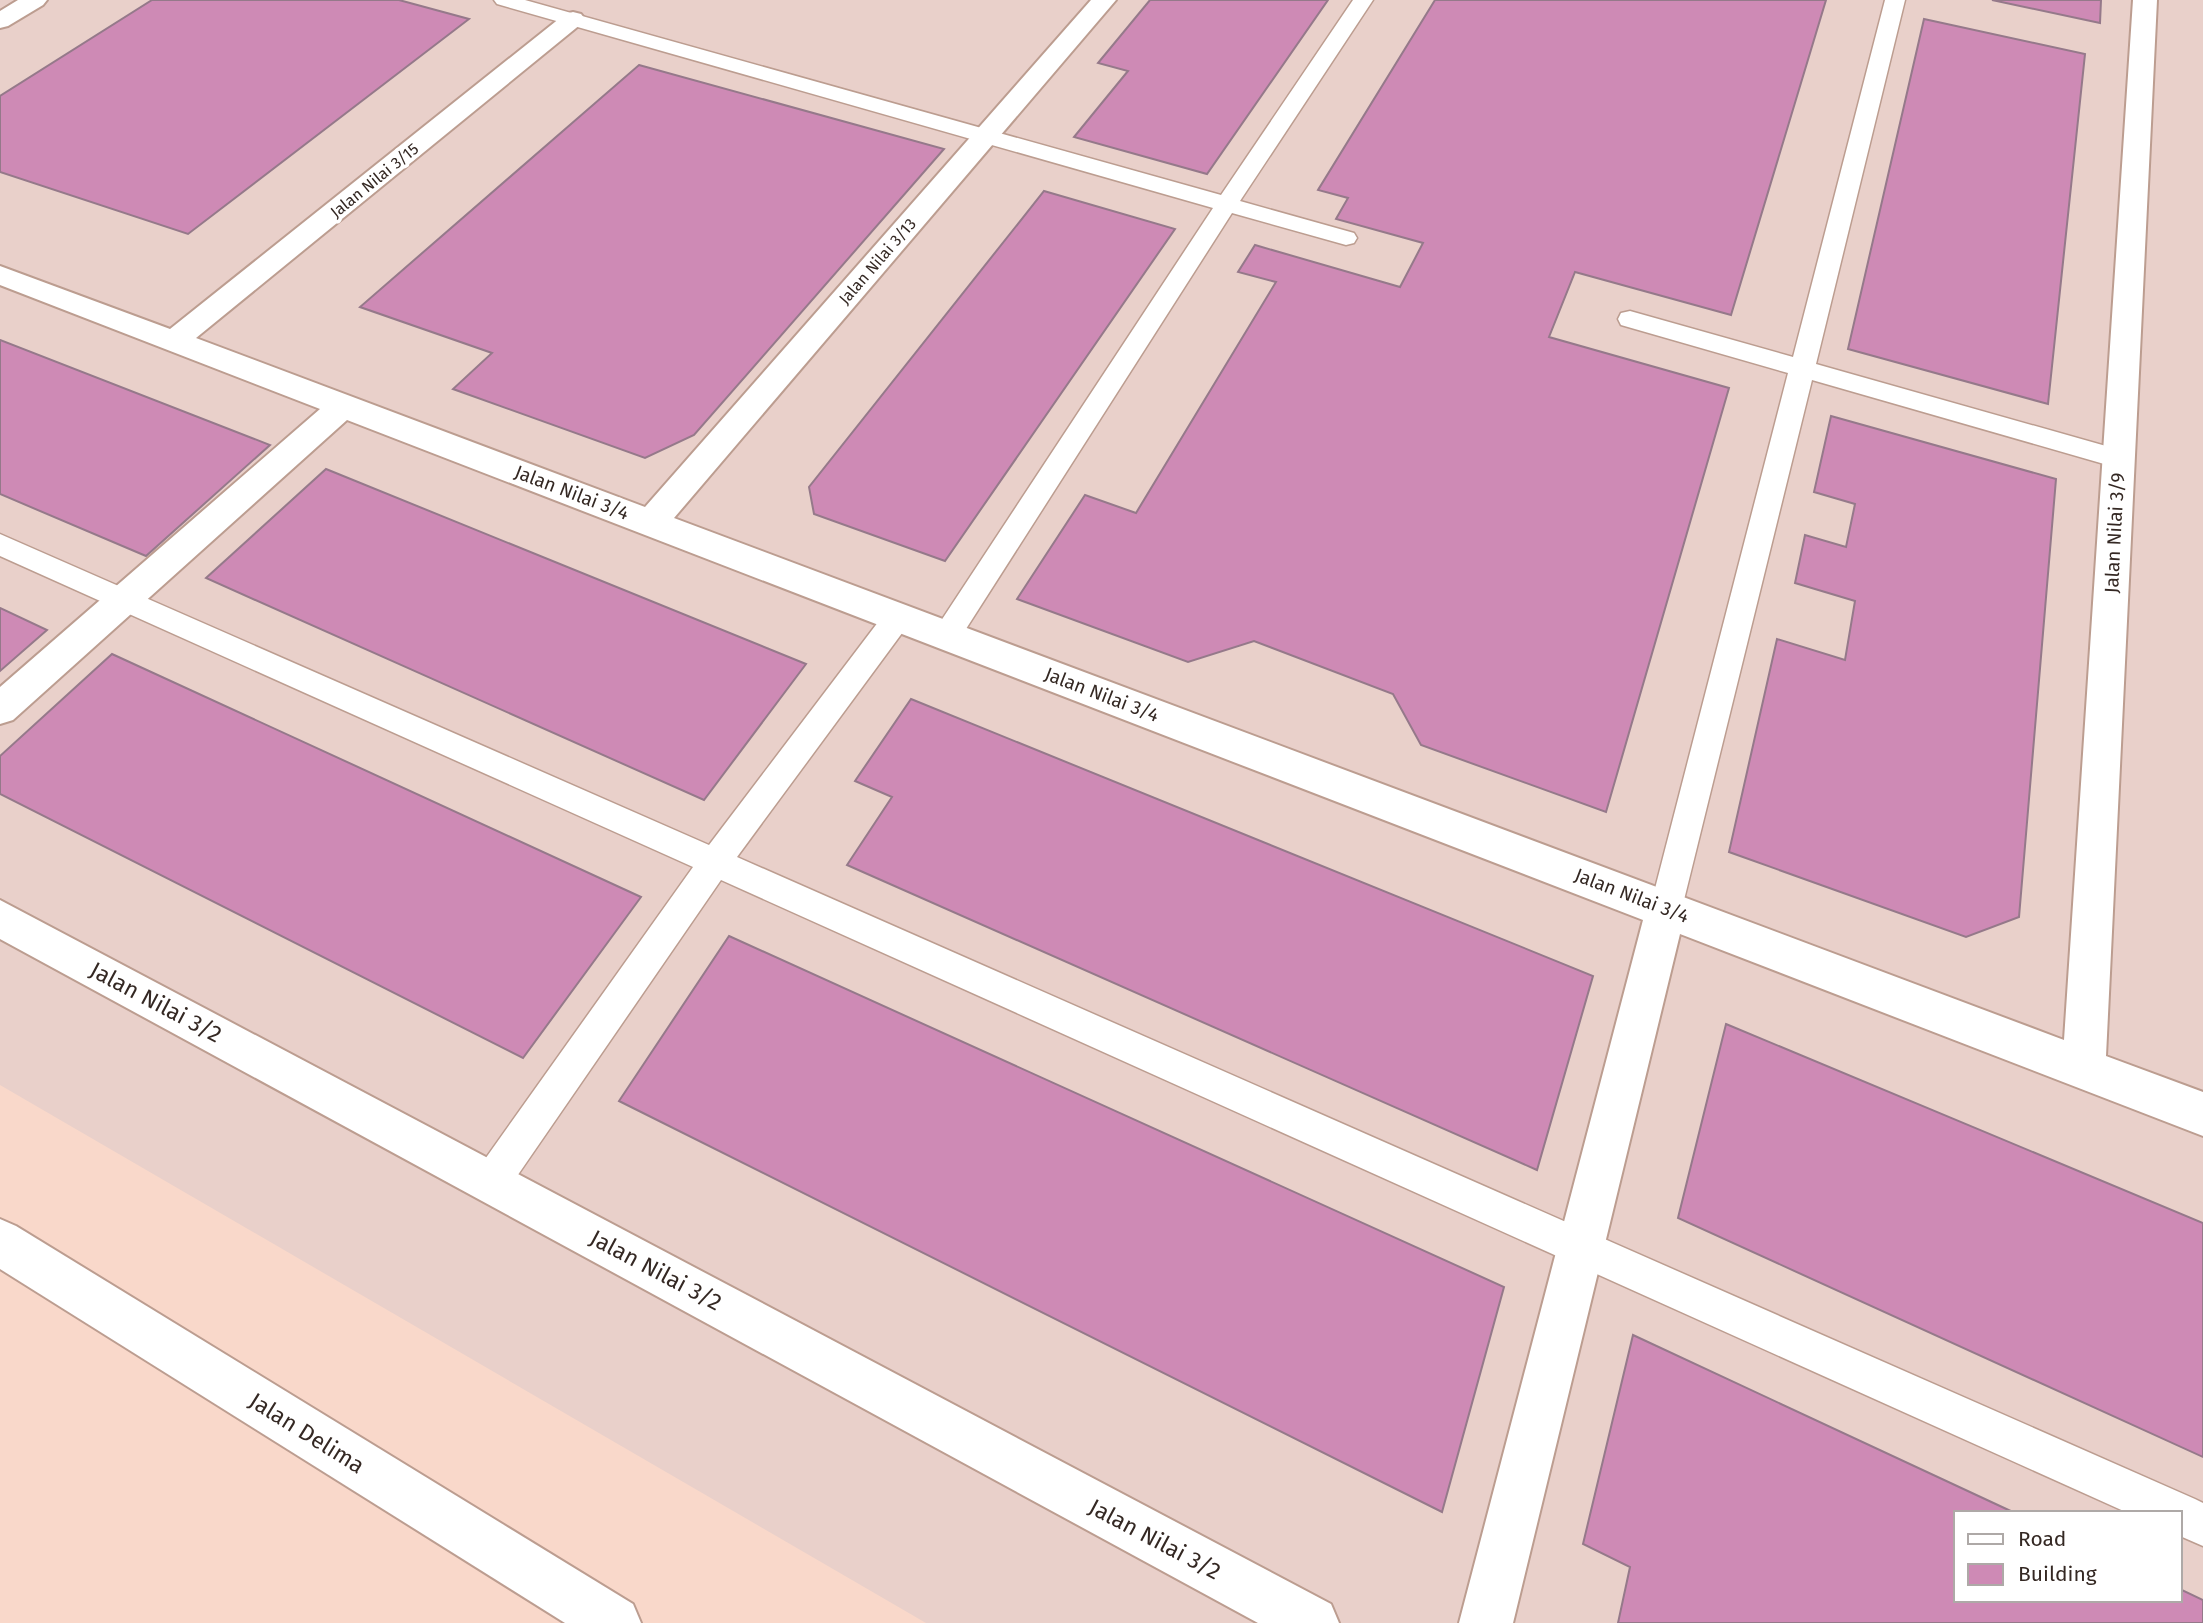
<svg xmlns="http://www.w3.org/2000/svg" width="2203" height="1623" font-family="'Fira Sans',sans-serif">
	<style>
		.industrial { fill: #e9d0ca; fill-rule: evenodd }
		.building { fill: #ce8ab5; stroke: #95798a; stroke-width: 2 }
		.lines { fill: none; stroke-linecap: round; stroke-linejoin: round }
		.service-casing { stroke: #bc9d90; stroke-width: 3 }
		.minor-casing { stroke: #bc9d90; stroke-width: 4 }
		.tertiary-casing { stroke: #bc9d90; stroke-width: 4 }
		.service { fill: #fff; fill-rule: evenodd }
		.minor { fill: #fff; fill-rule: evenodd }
		.tertiary { fill: #fff; fill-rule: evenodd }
		.labels { text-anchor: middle; stroke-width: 7; stroke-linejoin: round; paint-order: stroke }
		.far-street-label { font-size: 16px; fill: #342823; stroke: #fff }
		.street-label { font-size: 19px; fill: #342823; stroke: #fff }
		.near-street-label { font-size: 23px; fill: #342823; stroke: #fff }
	</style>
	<rect width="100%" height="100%" fill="#f9d8ca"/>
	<!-- industrial -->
	<path class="industrial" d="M0 0H2203V1623H926L0 1085ZM1956 1513H2180V1600H1956Z"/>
	<!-- building -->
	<path class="building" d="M152 0H399L469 19 188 234 0 172V96Z
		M1150 0H1328L1207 174 1074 137 1128 71 1098 63Z
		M1435 0H1826L1731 315 1575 272 1549 337 1729 388 1606 812 1421 745 1393 694 1254 641 1188 662 1017 599 1085 495 1136 513 1276 282 1238 272 1255 245 1400 287 1423 243 1336 219 1348 198 1318 190Z
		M1992 0H2101L2100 23Z
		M1924 19 2085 54 2048 404 1848 349Z
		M639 65 944 149 694 435 645 458 453 389 492 353 360 307Z
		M1044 191 1175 229 945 561 814 514 809 487Z
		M0 340 270 445 146 556 0 494Z
		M1831 416 2056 479 2019 917 1966 937 1729 852 1777 639 1845 660 1855 601 1795 583 1805 535 1846 547 1855 504 1814 492Z
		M326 469 806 664 704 800 206 578Z
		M0 608 47 630 0 671Z
		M112 654 641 897 523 1058 0 794V756Z
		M911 699 1593 976 1537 1170 847 865 892 797 855 781Z
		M729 936 1504 1287 1442 1512 619 1101Z
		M1726 1024 2203 1223V1457L1678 1218Z
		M1633 1335 2015 1513H1956V1600H2180V1589L2203 1600V1623H1618L1630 1567 1583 1544Z"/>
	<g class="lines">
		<defs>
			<path id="service" d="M494 0H525L1221 195 1353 0H1373L1240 201 1354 233 1357 238 1354 243 1346 245 1232 213 957 643 947 646 937 643 933 635 937 627 1213 208 497 4Z
				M1885 0H1905L1816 364 2127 452 2131 459 2127 466 2118 468 1812 380 1682 908 1678 919 1666 923 1654 919 1650 908 1788 373 1621 325 1618 319 1621 313 1630 311 1793 357Z
				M0 534 709 845 888 609 898 606 908 609 912 617 908 625 737 857 2195 1499 2203 1503V1546L2180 1536V1513H2128L721 880 504 1195 491 1201 478 1195 472 1182 478 1169 693 867 0 556Z"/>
			<path id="minor" d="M18 0H47L43 5 8 26 0 28V11Z
				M1091 0H1116L674 518 2064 1040 2133 0H2157L2106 1056 2203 1092V1136L1680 934 1513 1623H1459L1643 920 347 420 13 720 0 724V687L320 409 0 285V266L170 329 565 14 573 12 581 14 585 19 581 24 196 338 645 507Z
				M0 900 1331 1604 1339 1623H1258L0 939Z"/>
			<path id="tertiary" d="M0 1219 16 1226 633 1604 641 1623H565L0 1269Z"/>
		</defs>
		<!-- service casing -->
		<use href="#service" class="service-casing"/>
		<!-- minor casing -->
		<use href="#minor" class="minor-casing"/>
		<!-- tertiary casing -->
		<use href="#tertiary" class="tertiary-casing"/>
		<!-- service -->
		<use href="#service" class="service"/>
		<!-- minor -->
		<use href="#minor" class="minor"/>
		<!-- tertiary -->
		<use href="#tertiary" class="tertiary"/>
	</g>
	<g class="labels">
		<!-- far-street labels -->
		<g class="far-street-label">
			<text transform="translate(374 180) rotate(-39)" y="6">Jalan Nilai 3/15</text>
			<text transform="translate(877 261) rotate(-49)" y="6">Jalan Nilai 3/13</text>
		</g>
		<!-- street labels -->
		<g class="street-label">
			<text transform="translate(572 492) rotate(21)" y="7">Jalan Nilai 3/4</text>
			<text transform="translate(2114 533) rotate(-87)" y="7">Jalan Nilai 3/9</text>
			<text transform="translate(1102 694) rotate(21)" y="7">Jalan Nilai 3/4</text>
			<text transform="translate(1632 895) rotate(21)" y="7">Jalan Nilai 3/4</text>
		</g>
		<!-- near-street labels -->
		<g class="near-street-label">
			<text transform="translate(156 1002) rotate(28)" y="8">Jalan Nilai 3/2</text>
			<text transform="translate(656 1270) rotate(28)" y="8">Jalan Nilai 3/2</text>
			<text transform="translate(307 1433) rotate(32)" y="8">Jalan Delima</text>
			<text transform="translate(1155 1539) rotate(28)" y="8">Jalan Nilai 3/2</text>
		</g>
	</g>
	<!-- legend -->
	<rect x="1954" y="1511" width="228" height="91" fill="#ffffff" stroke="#aea9a7" stroke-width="2"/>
	<rect x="1968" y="1534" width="35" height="10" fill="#ffffff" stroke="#aea9a7" stroke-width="2"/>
	<text x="2018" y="1546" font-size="21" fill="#342823">Road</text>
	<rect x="1968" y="1564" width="35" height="21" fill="#ce8ab5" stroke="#aea9a7" stroke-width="2"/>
	<text x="2018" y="1581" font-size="21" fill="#342823">Building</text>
</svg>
